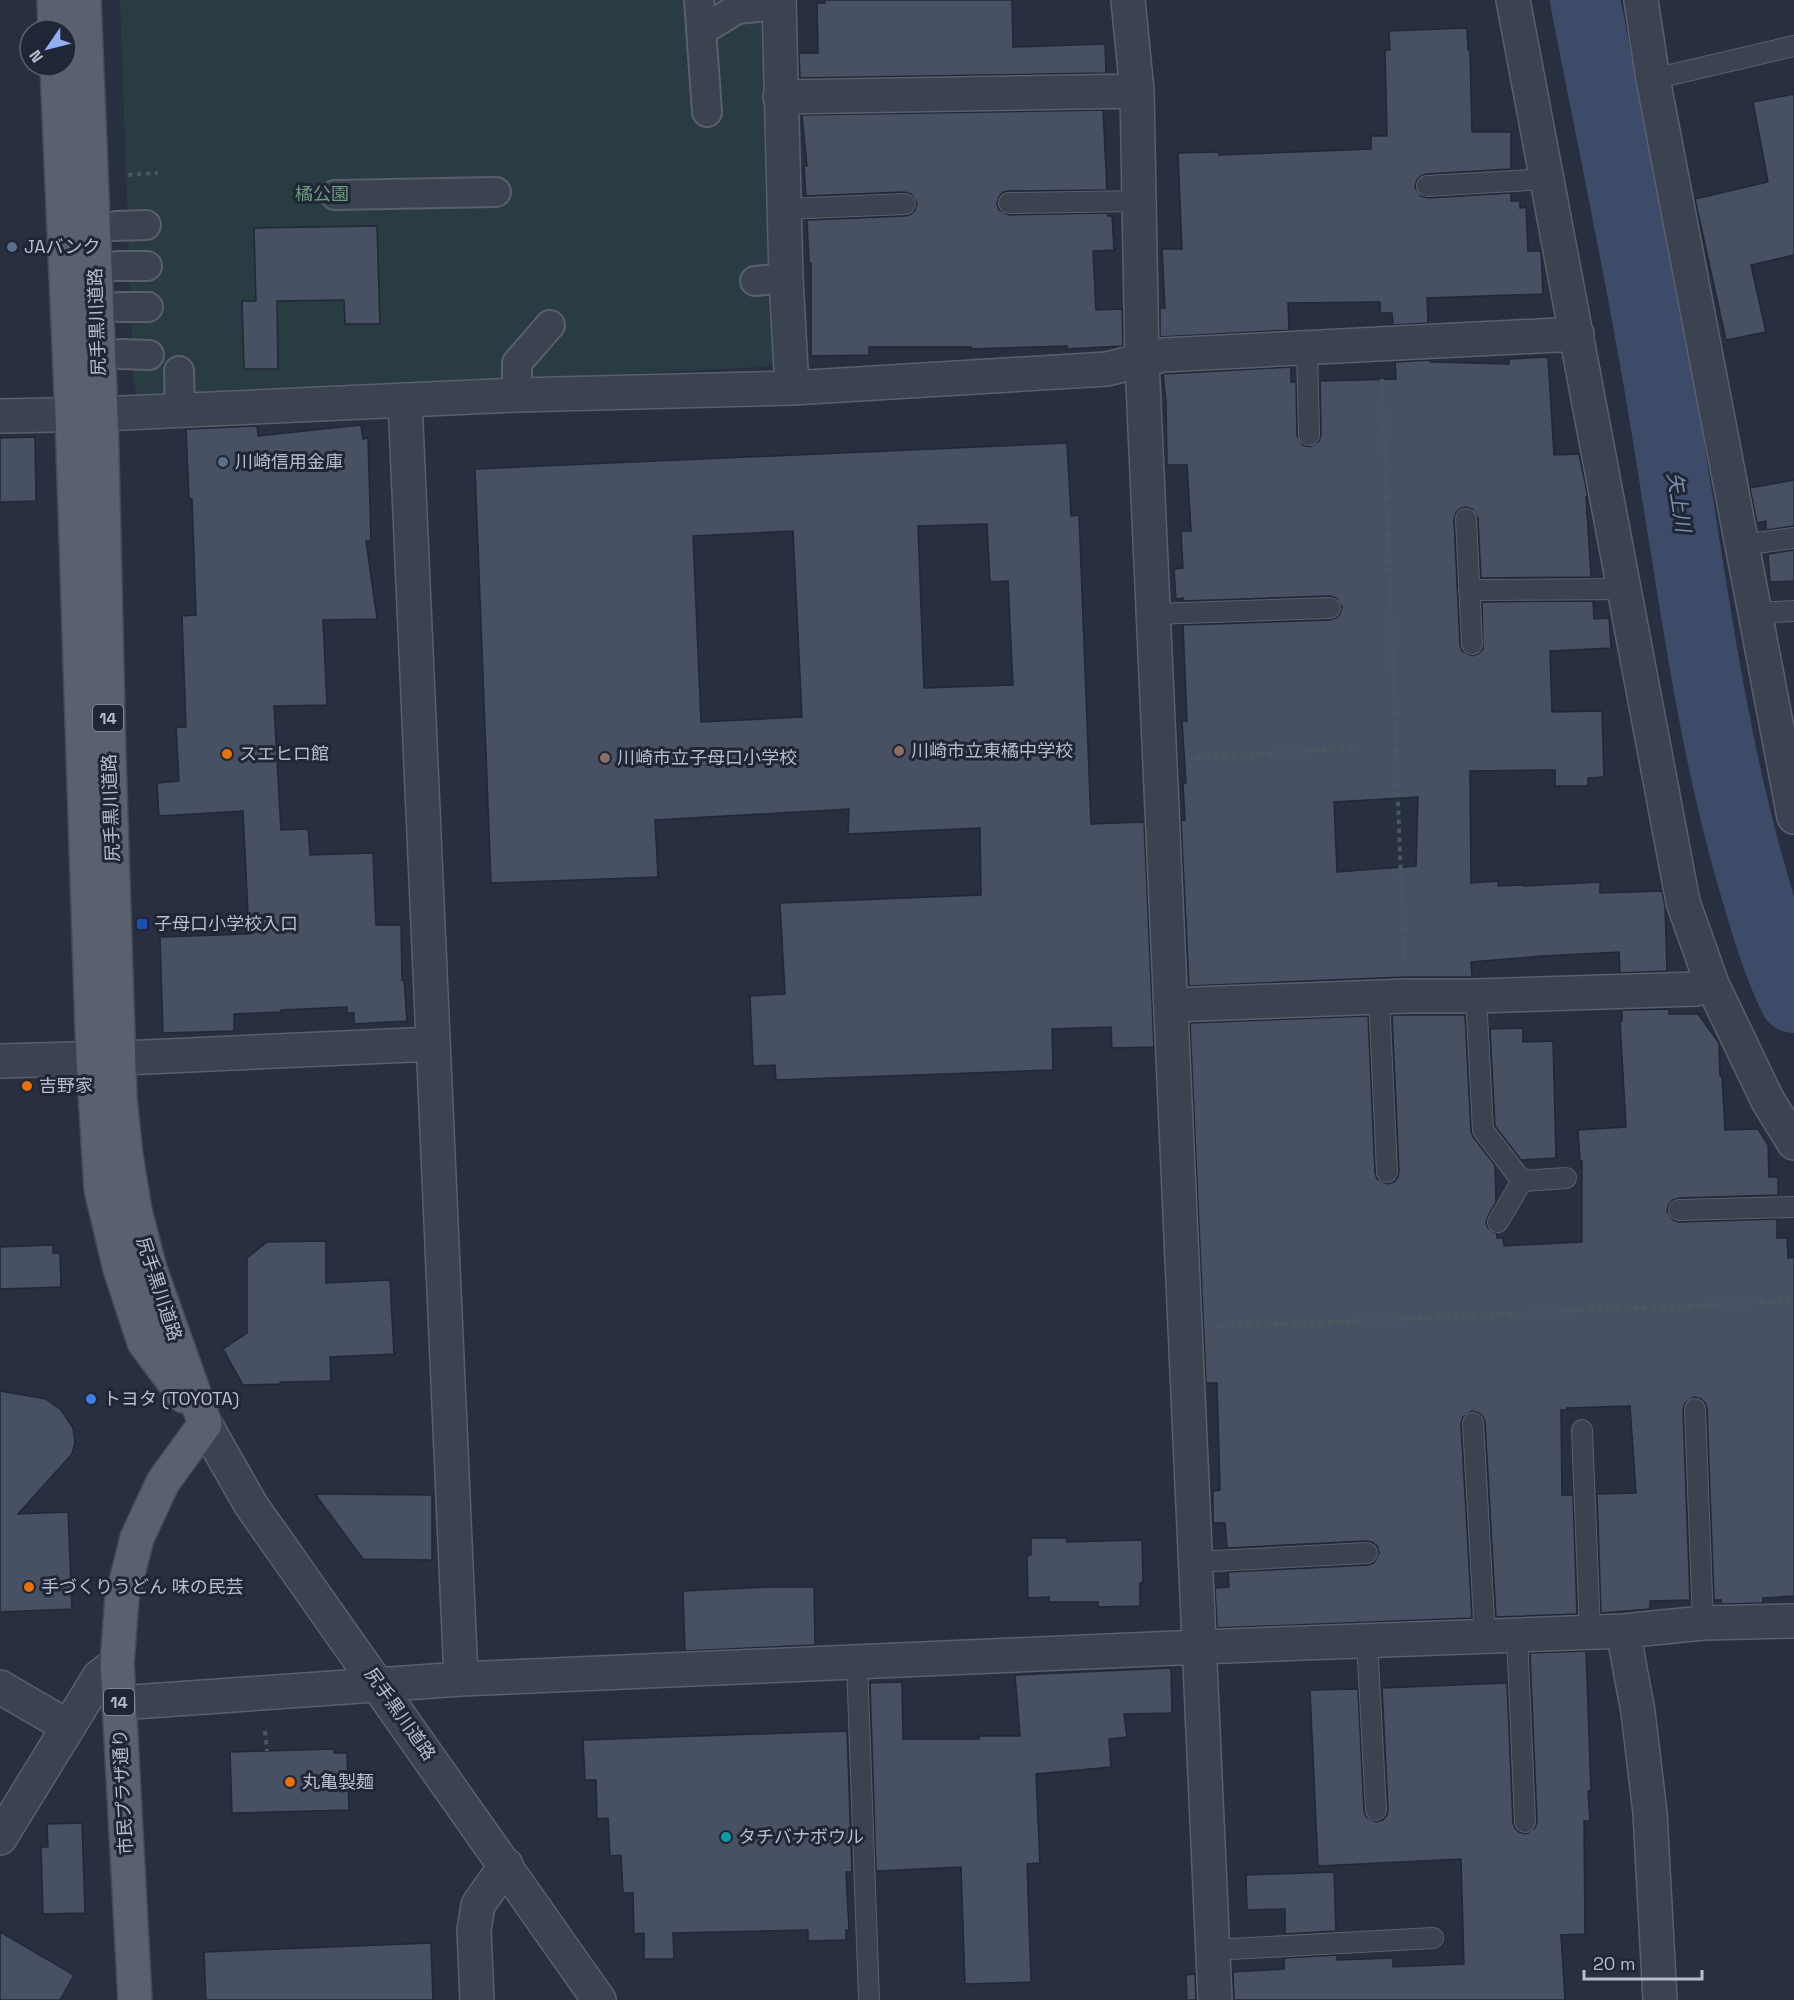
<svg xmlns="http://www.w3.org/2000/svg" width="1794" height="2000" font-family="'Space Grotesk','Noto Sans JP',sans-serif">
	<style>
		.green { fill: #293c41 }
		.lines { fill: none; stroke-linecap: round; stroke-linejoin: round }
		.river { stroke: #3d4b68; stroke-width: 70 }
		.building { fill: #485164; stroke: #212837; stroke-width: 1.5; fill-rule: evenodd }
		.service-casing { stroke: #595f6d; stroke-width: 22 }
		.pedestrian-casing { stroke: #595f6d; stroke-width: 32 }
		.minor-casing { stroke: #595f6d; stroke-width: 36 }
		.tertiary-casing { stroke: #595f6d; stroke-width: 36 }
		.primary-casing { stroke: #444a59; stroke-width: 36 }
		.path { stroke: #47595e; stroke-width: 4; stroke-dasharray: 4.5 4.5; stroke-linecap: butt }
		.service { stroke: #3b4250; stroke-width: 20 }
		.pedestrian { stroke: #3b4250; stroke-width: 28 }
		.minor { stroke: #3b4250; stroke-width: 33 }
		.tertiary { stroke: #3b4250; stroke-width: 33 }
		.primary { stroke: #596070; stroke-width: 33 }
		.service-dot { fill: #5c6f8a; stroke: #1f2635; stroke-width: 2 }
		.education-dot { fill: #8d6e63; stroke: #1f2635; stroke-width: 2 }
		.food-dot { fill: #e8710a; stroke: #1f2635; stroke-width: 2 }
		.transit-dot { fill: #1a4fb4; stroke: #1f2635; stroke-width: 2 }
		.shop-dot { fill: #3f7fe0; stroke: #1f2635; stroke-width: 2 }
		.culture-dot { fill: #0f9aa8; stroke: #1f2635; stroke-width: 2 }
		.labels { text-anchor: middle; stroke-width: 6; stroke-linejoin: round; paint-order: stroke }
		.shield { fill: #1f2635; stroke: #89909d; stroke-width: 1.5 }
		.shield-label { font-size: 16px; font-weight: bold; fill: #b7bdca }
		.park-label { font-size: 18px; fill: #6f9a7d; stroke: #1f2635 }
		.poi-label { font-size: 18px; fill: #b7bdca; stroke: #1f2635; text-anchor: start }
		.street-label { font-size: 18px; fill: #b7bdca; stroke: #1f2635 }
		.water-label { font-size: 20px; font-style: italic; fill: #8090b1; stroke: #1f2635 }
	</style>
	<rect width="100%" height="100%" fill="#272f40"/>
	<!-- green -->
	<path class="green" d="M120 0H762L779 359 766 367 136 398 133 371Z"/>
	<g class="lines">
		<!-- river -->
		<path class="river" d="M1585 0C1615 154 1648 309 1672 464 1694 599 1712 735 1749 867 1762 911 1774 957 1794 998"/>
	</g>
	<!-- building -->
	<path class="building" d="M825 0H1012L1013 47 1105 44 1106 73 800 78 799 53H818L817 3H825Z
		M1467 28 1468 50H1470L1472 132H1511V169L1426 174 1421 176 1417 180 1415 187 1421 196 1428 198 1511 193V201H1520V208L1526 207 1528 251H1541L1543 294 1427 298 1428 323 1393 325 1392 313H1380V302L1288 303 1289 330 1160 337V308H1165L1162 249H1182L1178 153 1219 152V155L1371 149V136H1387L1385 50H1390L1389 31Z
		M1794 94V255L1751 265 1766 332 1726 340 1695 199 1768 182 1753 102Z
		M1103 110 1107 190 1009 191 1003 192 999 197 997 204 999 210 1009 215 1108 213V216H1112L1114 250 1093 251 1096 310 1122 309 1123 346 1067 349V346L971 349V347H869V355L811 356V263H809L807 220 906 216 911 214 915 210 917 203 911 194 904 192 806 196 804 166H807L802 115Z
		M377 226 380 324H345L344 300 277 301 278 369H244L242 301H256L254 228Z
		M1548 357 1554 455 1579 454 1588 497H1586L1591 577 1481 578 1478 518 1472 509 1466 507 1460 509 1456 513 1454 520 1460 645 1462 651 1472 656 1478 654 1483 649 1482 602 1593 601 1594 619 1609 618 1611 648 1550 651 1552 712 1602 711 1604 777 1588 778V786H1555V770L1470 771 1471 883 1498 881V886L1524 885V886L1600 882V893L1662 891 1665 906 1667 971 1620 973 1619 952 1543 956 1471 962 1472 977H1405L1189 986 1181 820H1185L1183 783H1186L1182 721H1187L1183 625 1330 620 1336 618 1340 614 1342 607 1336 598 1330 596 1183 601V598L1176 599 1174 569 1183 568 1181 531H1191L1187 465H1167L1166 401 1163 374 1291 367V382H1296L1297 436 1303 445 1310 447 1319 441 1321 435 1320 381 1396 379 1395 362 1430 360V362L1509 364V359ZM1418 797 1416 866 1337 872 1334 802Z
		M361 425 363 439 368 438 371 541H366L377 619 323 620 327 705 274 706 281 830 308 829 310 855 373 853 376 925H401L402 980H404L407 1021 354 1024V1013H347V1007L281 1010V1012L234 1014V1031L163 1033 160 937 249 934 243 811 159 816 157 783 179 781 176 727H186L182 616 196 615 192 499H189L186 429 257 426 258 436Z
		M35 437 36 501 0 502V438Z
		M1067 443 1071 516 1079 515 1091 824 1144 822 1154 1047 1112 1048 1111 1027 1052 1029 1053 1070 776 1080 775 1065 753 1066 750 996 785 994 780 903 981 895 980 828 848 834 849 809 655 820 658 877 491 883 475 469ZM987 524 990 582 1008 581 1013 685 924 688 918 526ZM793 531 802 717 701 722 693 536Z
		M1794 480V526L1766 530V521L1757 523 1750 488Z
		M1794 550V581L1770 582 1768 554Z
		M1669 1009V1014H1698L1719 1043 1720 1076H1722L1725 1130 1758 1129 1768 1145 1769 1177H1778V1195L1679 1198 1673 1200 1669 1204 1667 1211 1673 1220 1679 1222 1777 1219V1238H1787L1788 1258 1794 1257V1596L1763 1598V1603L1722 1604 1721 1600H1714L1707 1409 1705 1403 1701 1399 1694 1397 1685 1403 1683 1409 1690 1600 1650 1601V1609L1601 1613 1597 1494 1636 1493 1630 1406 1567 1408V1410H1561L1562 1495H1573L1577 1614 1496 1617 1485 1422 1483 1417 1479 1413 1472 1411 1463 1417 1461 1424 1472 1618 1217 1628 1215 1588 1229 1587 1228 1572 1368 1565 1374 1563 1379 1553 1377 1546 1372 1542 1366 1541 1227 1548 1225 1523H1213V1491L1220 1490 1217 1383H1206L1190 1023 1368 1016 1375 1173 1377 1179 1387 1184 1394 1182 1398 1177 1399 1171 1392 1015H1465L1471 1131 1473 1137 1495 1165 1496 1202 1488 1216 1486 1223 1488 1228 1497 1234V1238H1503L1504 1246 1582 1242V1161H1580L1578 1130 1626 1127 1620 1021H1622V1010Z
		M1523 1028V1042L1553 1041 1556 1158 1521 1160 1495 1126 1490 1029Z
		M326 1241V1283L390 1280 394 1354 330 1357 331 1381 280 1382 281 1384 243 1385 223 1349 247 1333V1258L267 1242Z
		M53 1245V1253H60L61 1287 0 1289V1247Z
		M0 1391 46 1399 61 1410 73 1428 75 1443 72 1454 18 1514 68 1512 72 1609 0 1612Z
		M315 1494 432 1495V1560L363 1559Z
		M1031 1538H1067V1542L1142 1540 1143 1582 1140 1583V1606L1098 1607V1602H1049V1597L1028 1598 1027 1556 1031 1555Z
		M767 1587H814L815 1645 685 1651 683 1591Z
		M1586 1651 1591 1791H1588L1590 1821H1584L1585 1934 1561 1935 1565 2000H1234L1233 1972 1284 1969V1958L1337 1955V1960L1393 1958V1967L1464 1964 1461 1859 1318 1866 1310 1690 1358 1689 1364 1811 1366 1817 1376 1822 1383 1820 1387 1815 1388 1809 1382 1688 1507 1683 1513 1823 1515 1828 1519 1832 1526 1834 1535 1828 1537 1821 1530 1653Z
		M1171 1668 1172 1713 1124 1714 1127 1737 1109 1739 1111 1767 1036 1774 1040 1863 1027 1864 1031 1982 965 1984 961 1867 876 1871 870 1683 902 1682 903 1739H979V1736H1020L1015 1675Z
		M847 1731 852 1872H846L849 1930H846V1940L808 1941V1930L673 1933 674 1959H644V1933L634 1934 633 1893H623L621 1855 610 1856 608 1818 597 1819 596 1780H585L583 1740Z
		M334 1749V1753H347L349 1810 232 1813 230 1752Z
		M82 1823 85 1913 43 1914 41 1847H48L47 1824Z
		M1334 1872 1336 1931 1285 1934V1909L1247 1910 1246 1875Z
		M0 1932 74 1975 60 2000H0Z
		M431 1943 433 2000H206L204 1952Z
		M1195 1974 1196 2000H1187L1186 1975Z"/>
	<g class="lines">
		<defs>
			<path id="service" d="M1653 79 1794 46
				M1427 186 1547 179
				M1009 203 1140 201
				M785 209 905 204
				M1307 348 1309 435
				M1466 519 1472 644
				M1741 545 1794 538
				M1469 590 1625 589
				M1754 613 1794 611
				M1153 614 1330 608
				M1476 996 1483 1130 1522 1181
				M1379 998 1387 1172
				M1679 1210 1794 1207
				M1498 1222 1522 1181 1566 1178
				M1695 1409 1703 1623
				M1473 1423 1485 1637
				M1582 1430 1590 1632
				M1196 1562 1367 1553
				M1517 1635 1525 1822
				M1367 1641 1376 1810
				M857 1662 869 2000
				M1213 1950 1433 1938"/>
			<path id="pedestrian" d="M699 0 707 112
				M701 31 737 9 779 5
				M335 195 496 192
				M116 226 146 225
				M117 266H147
				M755 281 786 278
				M119 307H148
				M121 354 149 355
				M179 371 180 411
				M517 395V363L550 325"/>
			<path id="minor" d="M779 0 786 278 792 388
				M1128 0 1137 91 1142 361 1215 2000
				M1513 0 1683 902 1712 984 1767 1099 1794 1143
				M1641 0 1653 79 1794 817
				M780 97 1137 91
				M405 400 461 1679
				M0 416 101 414 517 395 792 388 1107 369 1163 355 1577 334
				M1171 1005 1406 996H1476L1696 989 1712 984
				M0 1061 146 1057 433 1044
				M1623 1631 1638 1712 1650 1813 1660 2000
				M0 1687 67 1726
				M119 1703 461 1679 1200 1647 1623 1631 1703 1623 1794 1621
				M0 1838 99 1677 117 1663
				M477 2000 474 1930 478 1905 506 1865"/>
			<path id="tertiary" d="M205 1424 251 1505 599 2000"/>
			<path id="primary" d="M54 0 55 30
				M84 0 101 414 109 758 120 1098 126 1156 135 1211 150 1269 205 1424
				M57 66 72 415 93 1058 101 1189 120 1269 144 1342 184 1396
				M135 2000 117 1663 122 1598 137 1538 163 1482 205 1424"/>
		</defs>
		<!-- service casing -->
		<use href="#service" class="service-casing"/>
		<!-- pedestrian casing -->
		<use href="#pedestrian" class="pedestrian-casing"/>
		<!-- minor casing -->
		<use href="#minor" class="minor-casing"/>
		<!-- tertiary casing -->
		<use href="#tertiary" class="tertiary-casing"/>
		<!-- primary casing -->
		<use href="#primary" class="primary-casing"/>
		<!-- path -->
		<path class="path" d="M128 175 158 173
			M1382 379 1404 959
			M1196 758 1357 748
			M1220 1327 1794 1301
			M265 1731 267 1751"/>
		<!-- service -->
		<use href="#service" class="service"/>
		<!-- pedestrian -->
		<use href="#pedestrian" class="pedestrian"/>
		<!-- minor -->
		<use href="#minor" class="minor"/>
		<!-- tertiary -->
		<use href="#tertiary" class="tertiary"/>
		<!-- primary -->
		<use href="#primary" class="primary"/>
	</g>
	<!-- markers -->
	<g class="service-dot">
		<circle cx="12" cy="247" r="6"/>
		<circle cx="223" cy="462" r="6"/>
	</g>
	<g class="education-dot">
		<circle cx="899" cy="751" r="6"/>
		<circle cx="605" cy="758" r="6"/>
	</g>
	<g class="food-dot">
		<circle cx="227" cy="754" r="6"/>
		<circle cx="27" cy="1086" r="6"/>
		<circle cx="29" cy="1587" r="6"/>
		<circle cx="290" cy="1782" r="6"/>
	</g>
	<rect class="transit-dot" x="136" y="918" width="12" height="12" rx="3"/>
	<circle class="shop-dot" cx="91" cy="1399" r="6"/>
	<circle class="culture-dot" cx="726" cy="1837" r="6"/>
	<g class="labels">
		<!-- shield labels -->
		<g class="shield">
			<rect x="93" y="705" width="30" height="26" rx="4.5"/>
			<rect x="104" y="1689" width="30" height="26" rx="4.5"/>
		</g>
		<g class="shield-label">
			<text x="108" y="724">14</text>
			<text x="119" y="1708">14</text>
		</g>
		<!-- park labels -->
		<g class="park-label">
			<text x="322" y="200">橘公園</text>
		</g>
		<!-- poi labels -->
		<g class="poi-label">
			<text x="24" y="253">JAバンク</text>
			<text x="235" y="468">川崎信用金庫</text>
			<text x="911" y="757">川崎市立東橘中学校</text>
			<text x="239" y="760">スエヒロ館</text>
			<text x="617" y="764">川崎市立子母口小学校</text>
			<text x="154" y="930">子母口小学校入口</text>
			<text x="39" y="1092">吉野家</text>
			<text x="103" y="1405">トヨタ (TOYOTA)</text>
			<text x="41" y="1593">手づくりうどん 味の民芸</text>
			<text x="302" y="1788">丸亀製麺</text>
			<text x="738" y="1843">タチバナボウル</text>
		</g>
		<!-- street labels -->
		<g class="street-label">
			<text transform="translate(97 322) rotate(-92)" y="6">尻手黒川道路</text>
			<text transform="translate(111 808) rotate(-92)" y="6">尻手黒川道路</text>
			<text transform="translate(159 1289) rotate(72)" y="6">尻手黒川道路</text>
			<text transform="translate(400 1714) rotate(55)" y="6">尻手黒川道路</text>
			<text transform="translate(123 1792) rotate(-93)" y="6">市民プラザ通り</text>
		</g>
		<!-- water labels -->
		<g class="water-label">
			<text transform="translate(1679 502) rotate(81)" y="7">矢上川</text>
		</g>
	</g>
	<!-- north arrow -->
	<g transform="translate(48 48) rotate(235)"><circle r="28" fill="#1f2635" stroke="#5c6271" stroke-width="1.5"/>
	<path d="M0-4.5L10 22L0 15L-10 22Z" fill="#92aff4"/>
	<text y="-9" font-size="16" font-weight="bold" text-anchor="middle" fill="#b7bdca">N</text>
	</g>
	<!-- scale -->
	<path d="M1584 1970v9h118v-9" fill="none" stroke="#b7bdca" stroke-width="3"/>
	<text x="1593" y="1970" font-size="18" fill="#b7bdca" stroke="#1f2635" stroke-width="4.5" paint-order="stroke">20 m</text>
</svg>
